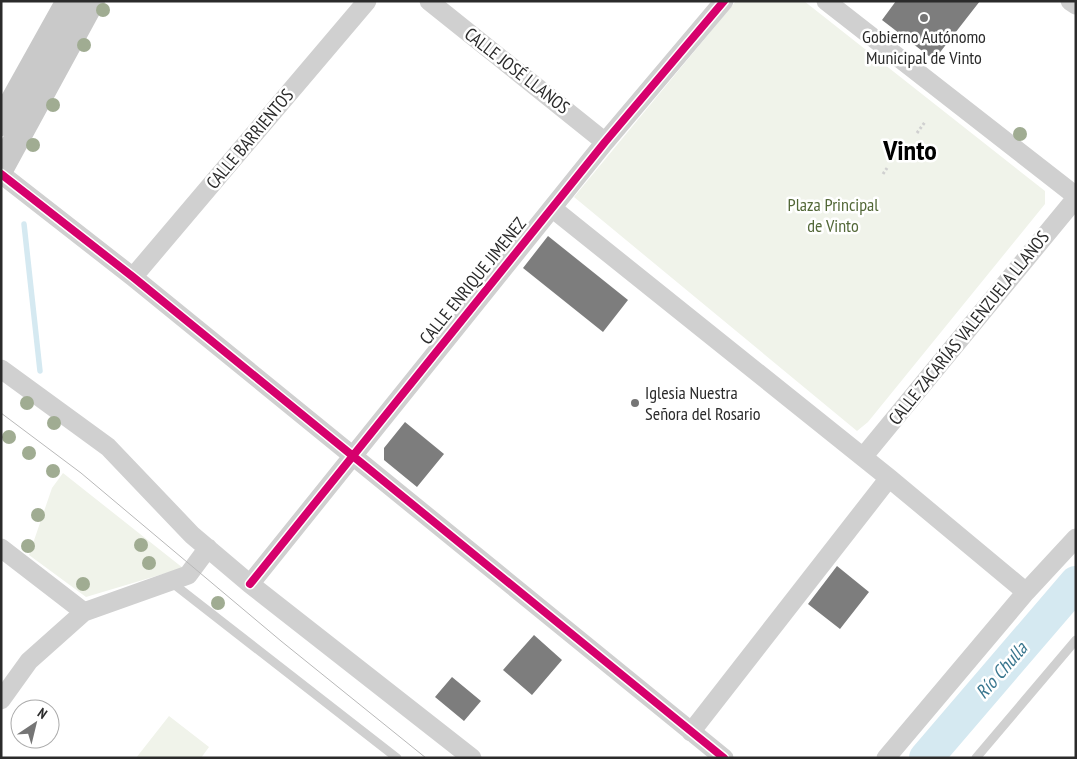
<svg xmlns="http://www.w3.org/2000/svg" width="1077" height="759" font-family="'PT Sans Narrow',sans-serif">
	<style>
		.green { fill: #f0f3ea }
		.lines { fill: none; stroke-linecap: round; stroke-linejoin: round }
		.stream { stroke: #d5e9f1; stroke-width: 5.5 }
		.river { stroke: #d5e9f1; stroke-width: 34 }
		.building { fill: #7d7d7d }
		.path { stroke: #d0d0d0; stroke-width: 3; stroke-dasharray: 2.5 2.5; stroke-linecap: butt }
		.service { stroke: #d0d0d0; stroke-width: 9 }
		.minor { stroke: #d0d0d0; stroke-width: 19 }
		.secondary { stroke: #c9c9c9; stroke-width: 26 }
		.tram { stroke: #b8b8b8; stroke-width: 1 }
		.cycleway-casing { stroke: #fff; stroke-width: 11 }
		.cycleway { stroke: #d6006c; stroke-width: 8 }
		.tree { fill: #a0ac92 }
		.poi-dot { fill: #757575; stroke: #fff; stroke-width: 2 }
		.labels { text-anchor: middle; stroke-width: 5; stroke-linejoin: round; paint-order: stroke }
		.poi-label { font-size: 18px; fill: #2b2b2b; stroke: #fff }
		.street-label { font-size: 18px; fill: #2b2b2b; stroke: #fff }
		.park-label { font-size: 18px; fill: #536838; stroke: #fff }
		.water-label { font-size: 19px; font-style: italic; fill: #39768e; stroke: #fff }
		.town-label { font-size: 28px; font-weight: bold; fill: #000; stroke: #fff }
	</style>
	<rect width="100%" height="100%" fill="#fff"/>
	<!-- green -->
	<path class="green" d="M736 1H804L1045 191V204L868 422 857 431 574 197Z
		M63 473 183 568 86 597 29 555 52 488Z
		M169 716 209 747 201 758H136Z"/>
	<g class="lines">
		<!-- stream -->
		<path class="stream" d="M24 224 40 371"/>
		<!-- river -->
		<path class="river" d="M926 758 1076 583"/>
	</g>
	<!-- building -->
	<path class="building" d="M896 1H980L934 60 882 20Z
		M548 236 628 300 603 332 523 268Z
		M405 422 444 454 417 487 384 460V448Z
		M837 566 869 592 840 629 808 604Z
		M534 635 562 660 532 695 503 670Z
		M452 677 481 701 464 721 435 697Z"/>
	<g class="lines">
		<!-- path -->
		<path class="path" d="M917 133 925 122
			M883 174 887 168"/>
		<!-- service -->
		<path class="service" d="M171 582 397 758
			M976 758 1076 640"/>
		<!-- minor -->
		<path class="minor" d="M429 1 605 142
			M826 1 1076 196
			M1070 1 1076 5
			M1 174 133 277 724 758
			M552 208 889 478 1026 592
			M133 277 367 1
			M1 369 108 447 192 535 250 584 472 758
			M863 457 1076 198
			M1 548 84 612
			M250 584 605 142 724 1
			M1 700 29 661 84 612 188 575 208 548
			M691 732 889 478
			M886 758 1026 592 1076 538"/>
		<!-- secondary -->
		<path class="secondary" d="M1 123 69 1
			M1 168 92 1"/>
		<!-- tram -->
		<path class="tram" d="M1 413 81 473 281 641 426 758"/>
		<defs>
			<path id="cycleway" d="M1 174 133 277 724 758
				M250 584 605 142 724 1"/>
		</defs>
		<!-- cycleway casing -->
		<use href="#cycleway" class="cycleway-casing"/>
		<!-- cycleway -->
		<use href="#cycleway" class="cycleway"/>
	</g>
	<!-- trees -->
	<g class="tree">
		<circle cx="103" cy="10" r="7"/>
		<circle cx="84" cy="45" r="7"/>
		<circle cx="53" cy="105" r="7"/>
		<circle cx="1020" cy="134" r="7"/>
		<circle cx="33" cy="145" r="7"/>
		<circle cx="27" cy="403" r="7"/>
		<circle cx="54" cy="423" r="7"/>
		<circle cx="9" cy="437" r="7"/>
		<circle cx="29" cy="453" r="7"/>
		<circle cx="53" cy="471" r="7"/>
		<circle cx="38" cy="515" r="7"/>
		<circle cx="141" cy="545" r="7"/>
		<circle cx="28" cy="546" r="7"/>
		<circle cx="149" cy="563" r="7"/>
		<circle cx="83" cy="584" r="7"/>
		<circle cx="218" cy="603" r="7"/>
	</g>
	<!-- markers -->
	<g class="poi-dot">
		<circle cx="924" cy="18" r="5"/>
		<circle cx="635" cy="403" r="5"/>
	</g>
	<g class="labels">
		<!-- poi labels -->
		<g class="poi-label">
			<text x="924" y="43">Gobierno Autónomo<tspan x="924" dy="21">Municipal de Vinto</tspan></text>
			<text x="645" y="399" text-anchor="start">Iglesia Nuestra<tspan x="645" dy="21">Señora del Rosario</tspan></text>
		</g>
		<!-- street labels -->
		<g class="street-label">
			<text transform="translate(517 71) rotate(38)" y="6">CALLE JOSÉ LLANOS</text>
			<text transform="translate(250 139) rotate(-50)" y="6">CALLE BARRIENTOS</text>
			<text transform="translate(473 281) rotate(-51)" y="6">CALLE ENRIQUE JIMENEZ</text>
			<text transform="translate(969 328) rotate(-51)" y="6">CALLE ZACARÍAS VALENZUELA LLANOS</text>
		</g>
		<!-- park labels -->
		<g class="park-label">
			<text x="833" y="211">Plaza Principal<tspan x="833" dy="21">de Vinto</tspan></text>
		</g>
		<!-- water labels -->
		<g class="water-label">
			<text transform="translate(1001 670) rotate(-49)" y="7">Río Chulla</text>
		</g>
		<!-- town labels -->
		<g class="town-label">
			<text x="910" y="160">Vinto</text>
		</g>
	</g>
	<!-- border -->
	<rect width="1077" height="759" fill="none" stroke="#2b2b2b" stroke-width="5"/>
	<!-- north arrow -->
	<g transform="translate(35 724) rotate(35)"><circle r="24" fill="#ffffff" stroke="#aaaaaa"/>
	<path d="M0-4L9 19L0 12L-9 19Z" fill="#757575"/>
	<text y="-8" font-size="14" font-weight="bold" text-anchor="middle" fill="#2b2b2b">N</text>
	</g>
</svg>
